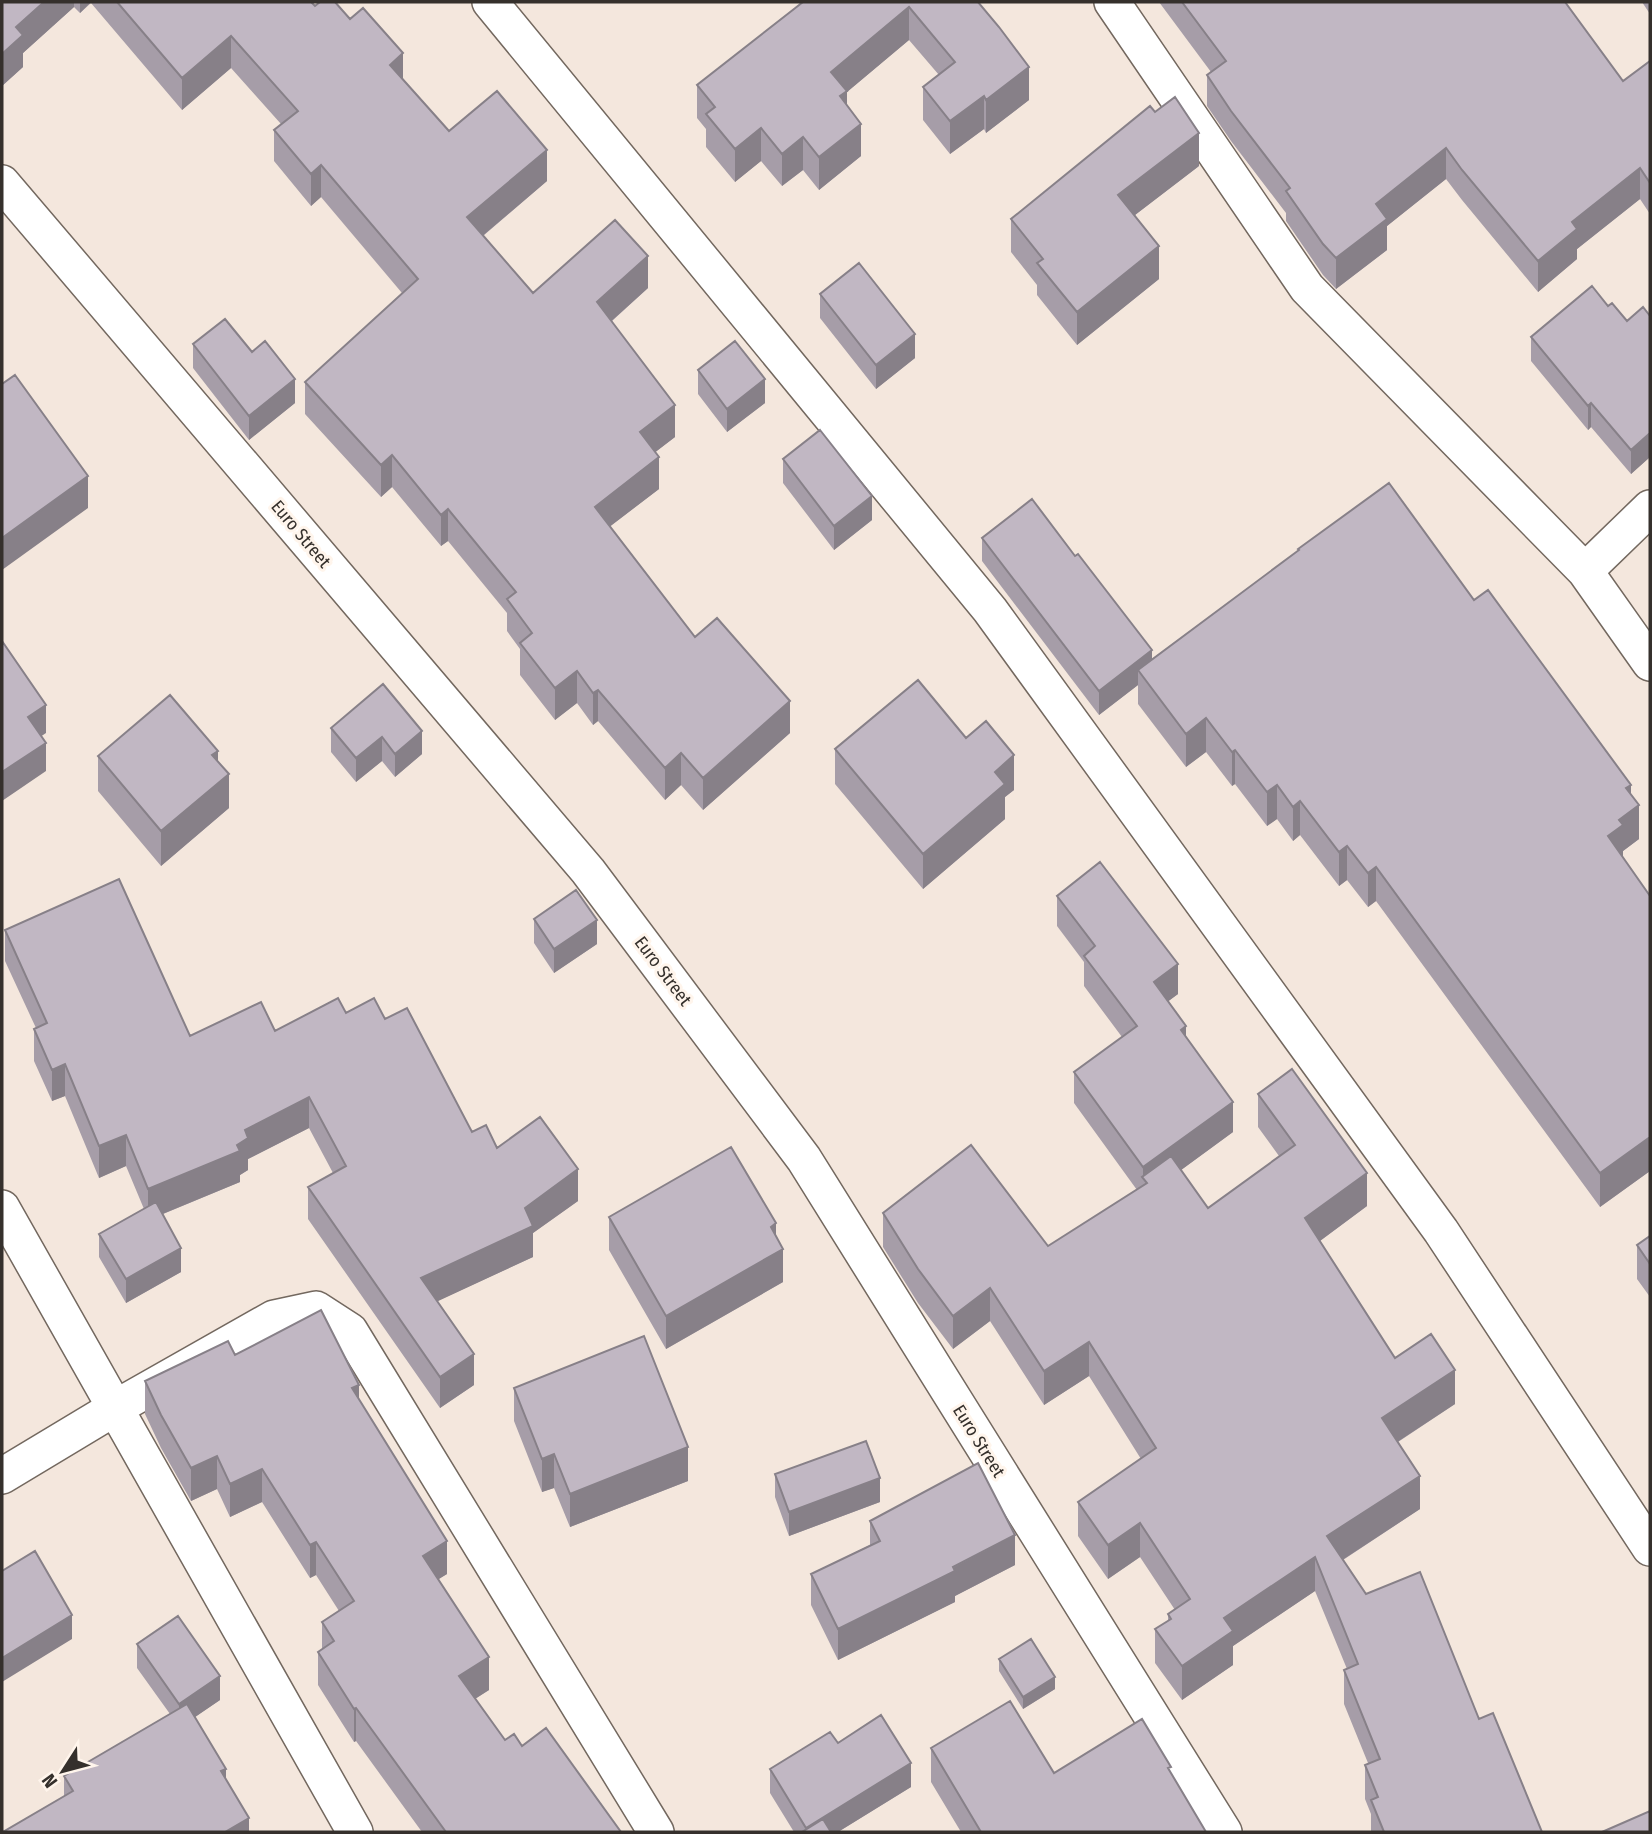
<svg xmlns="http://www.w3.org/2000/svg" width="1652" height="1834" font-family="'Fira Sans Condensed',sans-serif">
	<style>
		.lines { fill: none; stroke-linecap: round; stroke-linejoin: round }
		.street-casing { stroke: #73685f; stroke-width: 38 }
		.street { stroke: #fff; stroke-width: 35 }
		.wall { fill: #a69da8 }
		.shaded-wall { fill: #878088 }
		.building { fill: #c1b7c3; stroke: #878088; stroke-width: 2 }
		.labels { text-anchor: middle; stroke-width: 6; stroke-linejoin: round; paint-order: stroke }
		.street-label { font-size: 18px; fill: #35302c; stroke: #fff5ec }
	</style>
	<rect width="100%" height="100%" fill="#f4e7dd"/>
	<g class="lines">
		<defs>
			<path id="street" d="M490 2 990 610 1441 1231 1650 1548
				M1112 2 1307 288 1585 571 1650 663
				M2 183 588 871 804 1159 1224 1832
				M1585 571 1650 508
				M2 1208 355 1832
				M2 1476 115 1408 274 1318 316 1309 350 1331 656 1832"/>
		</defs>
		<!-- street casing -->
		<use href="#street" class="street-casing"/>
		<!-- street -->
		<use href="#street" class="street"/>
	</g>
	<!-- wall -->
	<path class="wall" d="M2 2H311L403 80 449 131 547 181 483 236 533 293 648 288 612 321 675 437 655 452 659 489 610 526 695 637 790 733 703 810 681 785 665 800 598 721 593 725 577 703 555 720 520 675V649L507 631V613L448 541 441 546 392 487 381 497 305 414V382L402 293 321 197 311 206 274 161V130L281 124 231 68 182 110 91 3 80 13 74 7 23 53V67L2 86Z
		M798 2H978L1029 100 986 133 984 129 950 154 923 120V87L939 75 909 40 847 92V105L861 156 819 190 803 170 782 186 761 161 735 182 706 147V129L697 118V85L800 4Z
		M1159 2H1565L1623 81 1650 61V214L1640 199 1577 249V259L1538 292 1462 200 1446 179 1387 226V250L1336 289 1323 275 1286 221V213L1231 141 1207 106V75L1211 72Z
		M1642 2H1650V14Z
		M1199 166 1135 215 1159 279 1077 345 1037 295V285L1011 252V219Z
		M820 294 915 358 876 389 820 318Z
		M1608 306 1627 321 1650 316V457L1631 474 1591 427 1588 430 1531 361V337Z
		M193 344 252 352 295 403 249 440 193 368Z
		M698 370 765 403 727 432 698 394Z
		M783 459 872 520 834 550 783 483Z
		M982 538 1152 659 1298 551V549L1474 600 1631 794 1639 839 1623 851V858L1650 896V1171L1600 1207 1376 901 1368 907 1347 880 1339 886 1300 835 1293 841 1277 819 1267 826 1235 784 1232 786 1206 752 1186 767 1138 704V685L1099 715 982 561Z
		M383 684 422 754 395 777 382 761 356 782 331 752V728Z
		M966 738 1014 790 1005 797V819L923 889 835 784V749Z
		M98 756 218 762 229 808 161 866 98 791Z
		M1057 896 1178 994 1168 1001 1233 1132 1181 1170 1208 1208 1279 1156 1258 1127V1094L1367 1206 1320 1241 1395 1358 1455 1404 1398 1442 1420 1509 1343 1560 1366 1594 1479 1719 1542 1832H1371V1814L1365 1799V1765L1368 1763 1344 1704V1670L1347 1669 1315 1591 1233 1646V1665L1182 1700 1155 1663V1629L1168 1621V1614L1175 1610 1140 1557 1108 1579 1078 1536V1502L1141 1459 1089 1376 1044 1405 990 1321 953 1349 918 1303 883 1247V1213L1048 1246 1137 1190 1074 1103V1072L1122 1037 1084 986V962L1057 926Z
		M534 919 597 944 554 973 534 943Z
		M5 930 190 1036 275 1031 346 1013 385 1019 472 1132 578 1201 533 1233V1257L437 1301 474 1385 440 1408 308 1219V1187L333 1173 309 1128 248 1159V1170L240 1175V1182L163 1214 181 1272 126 1303 99 1257V1234L144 1209 126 1166 99 1178 65 1096 52 1101 34 1061V1029L36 1028 5 961Z
		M609 1217 776 1237 783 1282 666 1349 609 1250Z
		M1650 1236V1297L1637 1279V1245Z
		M235 1355 359 1400 447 1574 438 1579 489 1690 475 1699 505 1740 522 1746 621 1832H422L356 1741 354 1742 318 1685V1652L322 1649V1622L339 1611 316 1575 310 1578 262 1502 230 1517 217 1489 191 1501 161 1448 145 1414V1381Z
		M514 1388 688 1481 570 1527 554 1488 542 1492 514 1421Z
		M775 1474 880 1502 789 1536 775 1497Z
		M870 1521 1015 1565 955 1596V1602L838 1660 811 1605V1574L870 1545Z
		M137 1644 220 1700 195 1717 226 1779 249 1832 64 1796V1776L170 1714 137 1668Z
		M999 1659 1055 1689 1023 1709 999 1671Z
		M838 1743 911 1787 838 1832H794L770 1793V1769Z
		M931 1748 1054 1773H1171L1206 1832H961L931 1782Z"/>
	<!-- shaded-wall -->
	<path class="shaded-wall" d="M44 2H74V7L23 53V67L2 86V54L16 27Z
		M80 2H91L80 13Z
		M909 7V40L847 92V124L831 72Z
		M231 36V68L182 110V78Z
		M403 53V85L390 65Z
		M1029 67V100L986 133V100Z
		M984 96V129L950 154V121Z
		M861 124V156L819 190V157Z
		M761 128V161L735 182V149Z
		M1199 133V166L1118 228V195Z
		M803 137V170L782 186V154Z
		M1446 148V179L1387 226V250L1336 289V258L1376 204Z
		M547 150V181L467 249V217Z
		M321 165V197L311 206V174Z
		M1640 168V199L1577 249V259L1538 292V261L1572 222Z
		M1159 246V279L1077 345V312Z
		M648 256V288L597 334V302Z
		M915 334V358L876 389V365Z
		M295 379V403L249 440V416Z
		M765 379V403L727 432V409Z
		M1591 403V427L1588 430V406Z
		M675 405V437L640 464V432Z
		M1650 433V457L1631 474V450Z
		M392 455V487L381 497V465Z
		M659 457V489L595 538V507Z
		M88 476V508L2 570V538Z
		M872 496V520L834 550V526Z
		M448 509V541L441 546V515Z
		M1152 650V674L1138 670V685L1099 715V691Z
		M577 671V703L555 720V688Z
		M598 690V721L593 725V693Z
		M790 701V733L703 810V778Z
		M46 705V733L28 745V717Z
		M1206 718V752L1186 767V734Z
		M422 731V754L395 777V754Z
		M382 737V761L356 782V758Z
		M46 743V771L2 801V772Z
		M1235 750V784L1232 786V752Z
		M218 751V782L229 774V808L161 866V831L212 755Z
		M681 753V785L665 800V768Z
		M1014 755V790L1005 797V819L923 889V854L995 772Z
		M1277 785V819L1267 826V792Z
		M1631 785V811L1639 805V839L1623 851V859L1608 836 1626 788Z
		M1300 801V835L1293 841V807Z
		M1347 846V880L1339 886V852Z
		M1376 867V901L1368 907V873Z
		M597 920V944L554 973V949Z
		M1178 964V994L1154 1012V982Z
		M1186 1026V1056L1181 1030Z
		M65 1064V1096L52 1101V1070Z
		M309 1097V1128L248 1159V1170L240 1175V1182L148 1220V1189L237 1145 245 1130Z
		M1233 1102V1132L1147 1195V1183L1143 1178V1167Z
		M126 1135V1166L99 1178V1146Z
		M1650 1137V1171L1600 1207V1173Z
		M578 1169V1201L533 1233V1257L421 1309V1278L525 1208Z
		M1367 1173V1206L1305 1252V1218Z
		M776 1223V1253L783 1249V1282L666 1349V1316L771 1227Z
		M181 1248V1272L126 1303V1279Z
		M990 1288V1321L953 1349V1316Z
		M1089 1342V1376L1044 1405V1371Z
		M474 1354V1385L440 1408V1377Z
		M1455 1370V1404L1382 1452V1418Z
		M359 1385V1418L352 1388Z
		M688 1447V1481L570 1527V1494Z
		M554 1454V1488L542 1492V1459Z
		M217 1456V1489L191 1501V1468Z
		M262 1469V1502L230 1517V1484Z
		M1420 1476V1509L1327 1570V1536Z
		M880 1478V1502L789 1536V1512Z
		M1140 1523V1557L1108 1579V1545Z
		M1015 1535V1565L955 1596V1602L838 1660V1629Z
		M447 1541V1574L423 1589V1556Z
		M316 1542V1575L310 1578V1545Z
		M1315 1557V1591L1233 1646V1665L1182 1700V1666L1224 1618Z
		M72 1615V1639L2 1682V1658Z
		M489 1657V1690L459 1709V1676Z
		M220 1676V1700L179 1728V1704Z
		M1055 1677V1689L1023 1709V1697Z
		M356 1708V1741L354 1742V1709Z
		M911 1763V1787L838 1832H806V1828Z
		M226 1769V1803L221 1771Z
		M249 1818V1832H225Z"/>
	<!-- building -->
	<path class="building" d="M2 2H44L16 27 23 35 2 54Z
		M117 2H311L315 6 320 2H335L350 19 363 8 403 53 390 65 449 131 497 91 547 150 467 217 533 293 615 220 648 256 597 302 675 405 640 432 659 457 595 507 695 637 717 618 790 701 703 778 681 753 665 768 598 690 593 693 577 671 555 688 520 643 532 633 507 599 516 592 448 509 441 515 392 455 381 465 305 382 418 279 321 165 311 174 274 130 298 111 231 36 182 78Z
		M803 2H978L999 27 1029 67 986 100 984 96 950 121 923 87 955 62 909 7 831 72 847 91 840 96 861 124 819 157 803 137 782 154 761 128 735 149 706 114 715 107 697 85Z
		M1182 2H1565L1623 81 1650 61V183L1640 168 1572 222 1577 229 1538 261 1462 170 1446 148 1376 204 1387 219 1336 258 1323 244 1286 191 1290 188 1231 111 1207 75 1226 61Z
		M1175 97 1199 133 1118 195 1159 246 1077 312 1037 263 1043 259 1011 219 1150 106 1155 112Z
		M859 263 915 334 876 365 820 294Z
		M1592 286 1608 306 1612 303 1627 321 1643 307 1650 316V433L1631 450 1591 403 1588 406 1531 337Z
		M225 319 252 352 265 341 295 379 249 416 193 344Z
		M735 341 765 379 727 409 698 370Z
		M15 375 88 476 2 538V384Z
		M820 430 872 496 834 526 783 459Z
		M1389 483 1474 600 1488 590 1631 785 1626 788 1639 805 1619 820 1623 825 1608 836 1650 896V1137L1600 1173 1376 867 1368 873 1347 846 1339 852 1300 801 1293 807 1277 785 1267 792 1235 750 1232 752 1206 718 1186 734 1138 670 1299 550 1298 549Z
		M1032 499 1075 556 1078 554 1152 650 1099 691 982 538Z
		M2 641 46 705 28 717 46 743 2 772Z
		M918 680 966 738 986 721 1014 755 995 772 1005 784 923 854 835 749Z
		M383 684 422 731 395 754 382 737 356 758 331 728Z
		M170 695 218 751 212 755 229 774 161 831 98 756Z
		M1100 862 1178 964 1154 982 1186 1026 1181 1030 1233 1102 1143 1167 1074 1072 1137 1026 1084 956 1095 946 1057 896Z
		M119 879 190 1036 261 1002 275 1031 338 998 346 1013 374 998 385 1019 407 1008 472 1132 486 1125 497 1148 540 1117 578 1169 525 1208 533 1226 421 1278 474 1354 440 1377 308 1187 346 1166 309 1097 245 1130 248 1138 237 1145 240 1151 148 1189 126 1135 99 1146 65 1064 52 1070 34 1029 47 1023 5 930Z
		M576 890 597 920 554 949 534 919Z
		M1292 1069 1367 1173 1305 1218 1395 1358 1431 1334 1455 1370 1382 1418 1420 1476 1327 1536 1366 1594 1420 1572 1479 1719 1493 1713 1542 1832H1384L1371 1800 1378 1797 1365 1765 1380 1759 1344 1670 1358 1664 1315 1557 1224 1618 1233 1631 1182 1666 1155 1629 1171 1619 1168 1614 1190 1599 1140 1523 1108 1545 1078 1502 1156 1448 1089 1342 1044 1371 990 1288 953 1316 918 1269 883 1213 971 1145 1048 1246 1147 1183 1142 1177 1171 1156 1208 1208 1295 1145 1258 1094Z
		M731 1147 776 1223 771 1227 783 1249 666 1316 609 1217Z
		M156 1202 181 1248 126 1279 99 1234Z
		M1650 1236V1264L1637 1245Z
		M321 1310 359 1385 352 1388 447 1541 423 1556 489 1657 459 1676 505 1740 514 1734 522 1746 546 1728 621 1832H446L356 1708 354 1709 318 1652 334 1641 322 1622 354 1601 316 1542 310 1545 262 1469 230 1484 217 1456 191 1468 161 1415 145 1381 228 1341 235 1355Z
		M644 1336 688 1447 570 1494 554 1454 542 1459 514 1388Z
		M866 1441 880 1478 789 1512 775 1474Z
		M978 1463 1015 1535 953 1567 955 1571 838 1629 811 1574 880 1541 870 1521Z
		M35 1551 72 1615 2 1658V1571Z
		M178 1616 220 1676 179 1704 137 1644Z
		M1031 1639 1055 1677 1023 1697 999 1659Z
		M1010 1701 1054 1773 1142 1719 1171 1767 1168 1768 1206 1832H981L931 1748Z
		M187 1704 226 1769 221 1771 249 1818 225 1832H3L73 1791 64 1776Z
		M881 1715 911 1763 806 1828 770 1769 830 1732 838 1743Z
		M1650 1811V1832H1602Z
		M823 1819 831 1832H802Z"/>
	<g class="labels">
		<!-- street labels -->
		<g class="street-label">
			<text transform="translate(301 534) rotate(50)" y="6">Euro Street</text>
			<text transform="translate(663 971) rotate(53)" y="6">Euro Street</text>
			<text transform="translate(979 1441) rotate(58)" y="6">Euro Street</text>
		</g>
	</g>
	<!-- border -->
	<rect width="1652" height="1834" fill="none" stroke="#35302c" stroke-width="7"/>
	<!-- north arrow -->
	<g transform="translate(63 1771) rotate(234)" stroke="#fff5ec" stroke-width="5" paint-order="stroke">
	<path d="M0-5L12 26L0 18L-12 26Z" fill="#35302c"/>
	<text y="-10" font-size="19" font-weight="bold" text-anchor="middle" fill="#35302c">N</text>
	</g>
</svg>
